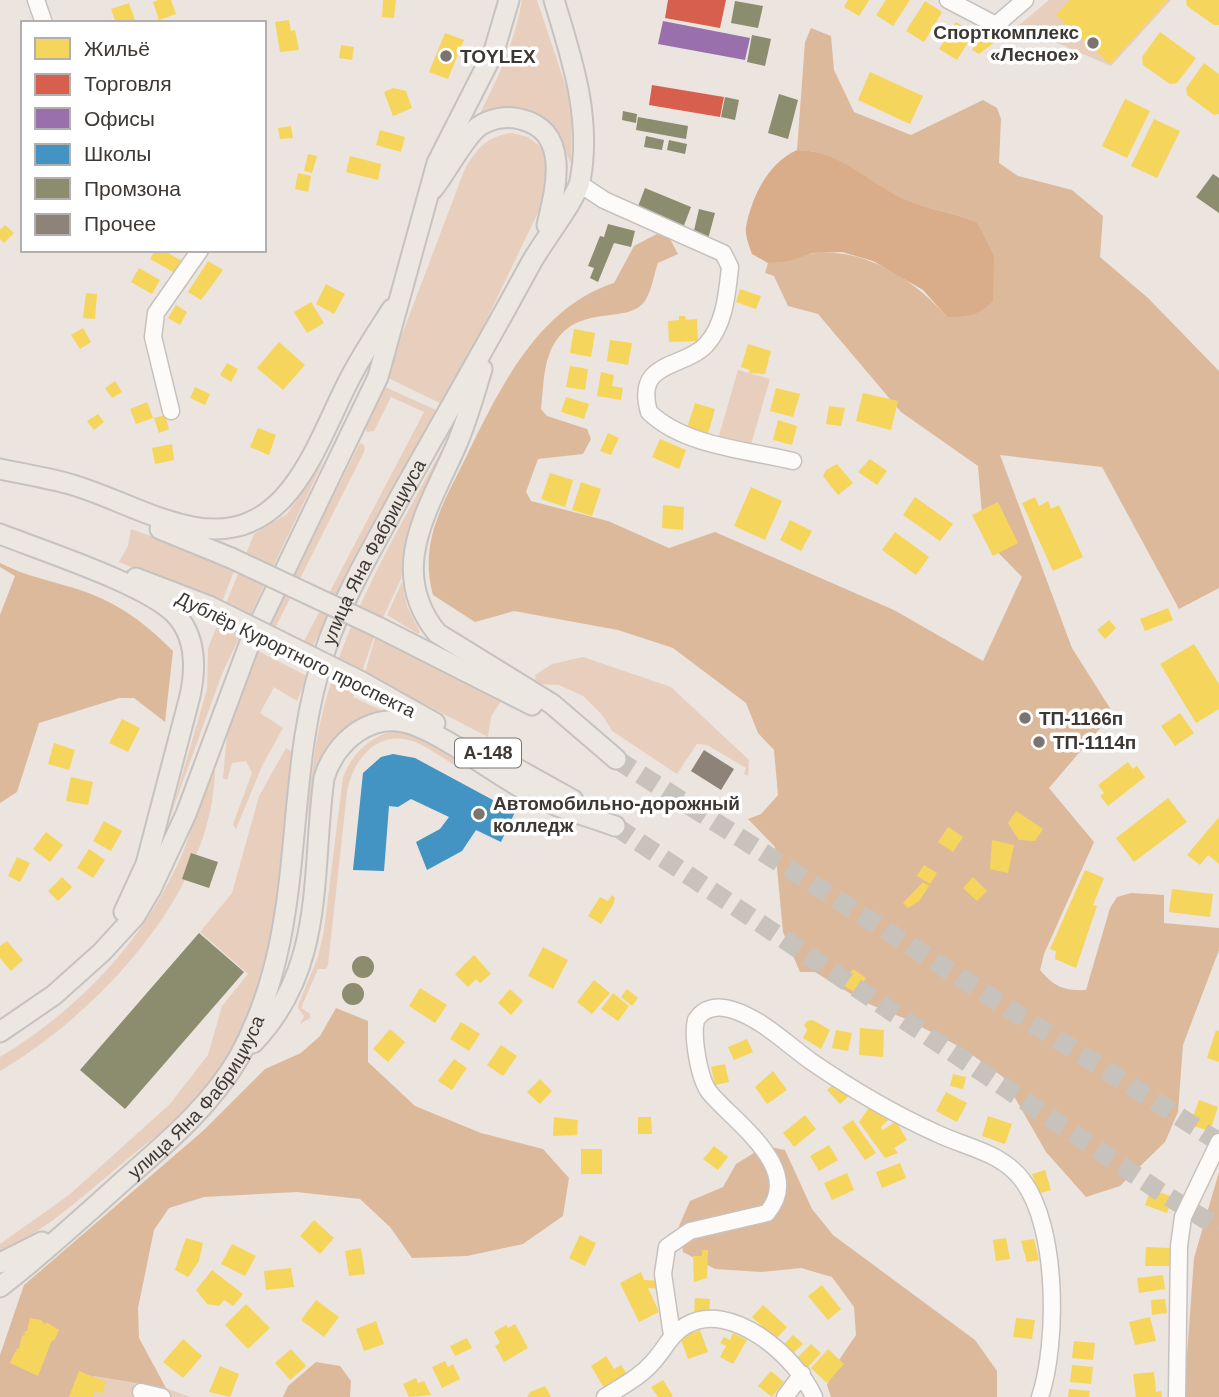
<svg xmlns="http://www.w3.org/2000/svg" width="1219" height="1397" font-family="Helvetica,sans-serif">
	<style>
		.green { fill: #e8cfbd }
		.forest { fill: #ddb99c }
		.water { fill: #d9ad8a }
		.homes { fill: #f6d55c }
		.shops { fill: #d6604d }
		.offices { fill: #9970ab }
		.schools { fill: #4393c3 }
		.industry { fill: #8c8c6e }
		.building { fill: #8e8379 }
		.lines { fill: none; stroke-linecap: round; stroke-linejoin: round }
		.major-tunnel { stroke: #c8c2bd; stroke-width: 19; stroke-dasharray: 19 10; stroke-linecap: butt }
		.minor-casing { stroke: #c7c1be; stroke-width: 19 }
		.major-casing { stroke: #c6c2c0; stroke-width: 23 }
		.minor { stroke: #fcfbfa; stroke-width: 16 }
		.major { stroke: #ede7e2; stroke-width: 19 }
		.major-bridge-casing { stroke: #c6c2c0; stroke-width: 23; stroke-linecap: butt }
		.major-bridge { stroke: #ede7e2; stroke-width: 19 }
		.poi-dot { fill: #7b7470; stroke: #fff; stroke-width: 2.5 }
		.labels { text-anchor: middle; stroke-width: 7; stroke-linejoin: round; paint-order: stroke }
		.shield { fill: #fff; stroke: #787471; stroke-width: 2 }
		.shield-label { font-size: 18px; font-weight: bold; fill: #3e3834 }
		.poi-label { font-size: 19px; font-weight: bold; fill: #3e3834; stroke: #fff; text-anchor: start }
		.street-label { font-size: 19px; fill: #3e3834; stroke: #fff }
	</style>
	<rect width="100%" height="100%" fill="#ebe4df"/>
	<!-- green -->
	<path class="green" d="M522 0H537L572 105 571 163 551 127 476 121C496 82 515 43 522 0Z
		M1049 0H1171L1111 66 1018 26Z
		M512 133 528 137 541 147 548 162 544 200 474 346 442 404 386 377 464 171C476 149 487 136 512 133Z
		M738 370 770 379 750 448 718 439Z
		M383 386 438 411 371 530 312 648 303 643 424 412 391 397 374 431 367 432 365 425Z
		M456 424 411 529 401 579 374 637 353 697 385 712C314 731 315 765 309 830 307 810 310 786 313 766 328 640 397 533 456 424Z
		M360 443 364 445 365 450 274 630 268 627Z
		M323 462 222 674 170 817 207 689 208 648 254 534 287 514Z
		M131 529 201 554 234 571 221 605 119 562 128 546Z
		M402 582 407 606 420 632 418 634 387 615Z
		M375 638 501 701 491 717 488 737 365 673Z
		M256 650 307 676 297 701 274 687 260 713 283 728 262 766 236 829 233 824 252 773 246 761 232 763 227 780 223 778 228 724Z
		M583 657 671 687 749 760 748 776 744 774 746 768 707 745 697 744 677 774 612 731 603 716 583 696 559 685 536 684 535 675 552 664Z
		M400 730 420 734 467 765 461 769C445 760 429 747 412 741 377 729 352 761 347 792L328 965 326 969H318L301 1008 310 1014V1018L300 1024 304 1016 298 1008 299 1003 318 957 324 930 343 777C354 751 372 734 400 730Z
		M286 748 292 752C282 868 278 990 207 1088 184 1118 152 1138 124 1162 82 1197 49 1228 0 1253V1244L69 1195 170 1104 208 1055 222 1006 248 974 200 932 232 893 259 796Z
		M215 768C214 890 100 1012 0 1071V1057C81 1008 146 939 183 852 191 835 205 776 215 768Z
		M94 1376 166 1388 190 1397H75Z"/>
	<!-- forest -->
	<path class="forest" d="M811 28 831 36 834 70 854 112 911 135 983 100 997 108 1001 119 999 163 1018 176 1072 190 1103 216 1100 257 1148 298 1219 371V588L1179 609 1102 467 1000 455 1072 648 1113 713 1049 788 1094 842 1044 954 1040 970C1054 987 1065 991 1086 990L1110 908 1117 897 1131 893 1164 895V923L1219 928V950L1183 1045 1178 1112 1165 1142 1120 1186 1086 1197 1046 1152 1003 1077 964 1049 906 1019 864 1002 815 972H800L783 932 775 847 748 819 761 814 778 795 774 750 758 733 746 703 673 648 618 630 514 611 475 622 433 595C418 540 445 501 468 453 501 386 539 307 614 283L634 246 657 234 669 237 678 254 658 263C654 274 652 289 646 299 629 329 571 297 549 355 543 371 543 392 541 409L547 416 587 429 591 439 583 454 538 459 526 492 531 501 608 521 669 548 715 532 894 610 983 661 1022 577 984 538 978 466 901 412 818 314 788 306 774 276 765 273 768 263C784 261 799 254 815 253 866 248 915 280 947 317L983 235 977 222C955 213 931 210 909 201 872 186 839 150 797 150L805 42Z
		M0 563C27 577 54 581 83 591 120 604 146 624 173 651L165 722 134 698H119L39 723 17 792 0 803V615L15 576 0 567Z
		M336 1008 368 1021V1062L415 1106 481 1133 543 1149 569 1178 563 1216 523 1244 467 1256 412 1258 390 1227 360 1199 297 1192 204 1197 169 1208 154 1230 138 1308 139 1338 166 1388 94 1376 75 1397H0V1355L24 1285 204 1130 265 1069 301 1053 320 1036Z
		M765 1146 785 1150 812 1209 833 1235 975 1340 997 1371V1397H831L827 1385 837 1363 856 1335 854 1307 832 1277 801 1268 761 1272 715 1269 683 1252 679 1226 690 1201 723 1187 736 1164Z
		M1219 1172V1397H1184L1194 1258Z
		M316 1362 340 1366 351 1381 350 1397H283L288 1386Z"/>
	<!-- water -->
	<path class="water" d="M797 150C841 150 870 185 909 201 931 210 955 213 977 222L994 256 993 301C978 316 967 317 947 317L923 290 873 261 842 252 812 253 789 261 768 263 752 254C749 246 745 235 746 227 752 196 768 163 797 150Z"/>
	<!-- homes -->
	<path class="homes" d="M158 0H171L176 14 159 20 153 2Z
		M383 0H396L394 18 382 17Z
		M848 0H869L859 16 844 7Z
		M886 0H910L893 26 876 15Z
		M1070 0H1168L1110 64 1056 15Z
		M1186 0H1219V25H1214L1187 6Z
		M925 1 942 12 924 42 906 31Z
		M129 3 135 20 116 23 111 9Z
		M289 20 291 31 295 30 299 50 280 52 275 22Z
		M956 22 974 33 957 60 939 49Z
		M1160 32 1196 58 1177 83 1170 84 1143 65 1142 57Z
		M445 33 464 40 448 79 429 72Z
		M981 34 995 42 979 54 972 50Z
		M341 45 354 47 352 60 339 58Z
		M1204 63 1219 74V114L1214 115 1187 95 1186 88Z
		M870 72 923 96 910 124 858 100Z
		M393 88 406 91 412 108 393 116 384 92Z
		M1125 99 1150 111 1127 158 1102 146Z
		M1154 119 1180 131 1157 178 1131 166Z
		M291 126 293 138 280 139 278 128Z
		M380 130 405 137 401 152 376 145Z
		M308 154 317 156 312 173 304 171Z
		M350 156 381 164 378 180 346 172Z
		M298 173 311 176 308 192 295 189Z
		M5 225 14 233 4 243 0 239V230Z
		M155 250H163L182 261 175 273 150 259Z
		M208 261 223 270 201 300 188 292Z
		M139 268 160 280 152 294 131 282Z
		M326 284 345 294 334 314 316 304Z
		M740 289 761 296 756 309 736 302Z
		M86 293 97 294 95 319 83 318Z
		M311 302 324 323 307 333 294 312Z
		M176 305 187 312 180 325 168 318Z
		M679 316H685L686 320 697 319 698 341 669 342 668 321 679 320Z
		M83 328 91 342 80 349 71 335Z
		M574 329 595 333 591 357 570 353Z
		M610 340 632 343 628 365 607 361Z
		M279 342 305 365 283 390 257 368Z
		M748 344 771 351 765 374 749 373 750 370 741 367Z
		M227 363 238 369 231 382 220 375Z
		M570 366 588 369 585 390 566 387Z
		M601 372 614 375 612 386 623 388 621 400 597 396Z
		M115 381 122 392 112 398 105 388Z
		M195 387 210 394 205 405 190 398Z
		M776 388 800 394 793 417 770 411Z
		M863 393 898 401 891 430 856 421Z
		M566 397 589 404 584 419 561 412Z
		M147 402 153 418 136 424 130 409Z
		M695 403 715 409 708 434 687 428Z
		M829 406 845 408 841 426 826 424Z
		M98 414 104 422 94 430 87 421Z
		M165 415 169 429 159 433 154 418Z
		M778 420 797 426 792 445 773 440Z
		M258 428 276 435 269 455 250 447Z
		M608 433 619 438 611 455 600 451Z
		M660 439 686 450 679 469 652 457Z
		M172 444 174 460 155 464 152 448Z
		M870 459 887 471 877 485 858 472Z
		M837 464 853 483 838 495 823 476 826 470Z
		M550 473 573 480 565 507 541 499Z
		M581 482 601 489 592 516 572 510Z
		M751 487 782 501 765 540 734 526Z
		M915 497 953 524 940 541 903 515Z
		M1035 497 1039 506 1048 501 1051 509 1059 505 1083 557 1053 571 1022 503Z
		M998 502 1018 543 993 556 972 515Z
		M663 505 684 507 683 530 662 528Z
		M790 520 812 531 801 551 780 540Z
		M895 532 929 557 916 575 882 550Z
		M1168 608 1173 620 1145 631 1140 619Z
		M1109 620 1116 628 1105 639 1097 630Z
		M1194 644 1219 684V709L1196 723 1160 664Z
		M1180 713 1194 733 1175 746 1161 726Z
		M122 719 140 728 128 752 109 743Z
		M54 743 75 750 69 770 48 764Z
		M1128 762 1133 769 1137 766 1145 777 1108 806 1100 796 1104 793 1098 785Z
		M71 777 93 782 88 805 66 801Z
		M1168 798 1187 822 1134 862 1116 838Z
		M1016 811 1043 829 1035 841 1019 840 1008 823Z
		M1219 817V864L1208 855 1200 865 1187 855Z
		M104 821 122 831 111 851 93 841Z
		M948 827 963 837 953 852 938 842Z
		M46 832 63 845 50 862 33 849Z
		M992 840 1014 845 1008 873 990 869Z
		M89 849 105 860 93 878 77 868Z
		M17 857 30 863 20 882 8 876Z
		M924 865 937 873 930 884 917 876Z
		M1085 870 1104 878 1093 905 1097 906 1076 968 1055 959 1056 951 1050 949Z
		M62 877 72 887 58 901 48 891Z
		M973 877 987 891 977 901 963 888Z
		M923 882 929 886 919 901 908 908 903 903Z
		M1172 889 1213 894 1210 917 1169 912Z
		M612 895 615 898 613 905 601 924 588 916 600 897 608 901Z
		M7 941 23 960 11 971 0 958V946Z
		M543 947 568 960 553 989 528 976Z
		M474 955 491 974 480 983 476 979 468 987 455 974Z
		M853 969 866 978 856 993 843 985Z
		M594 980 610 993 592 1014 577 1002Z
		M420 988 447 1005 435 1023 409 1006Z
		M510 989 523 1001 511 1015 498 1003Z
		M627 989 638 998 632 1006 621 997Z
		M613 993 629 1006 618 1021 601 1009Z
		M813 1020 830 1030 821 1049 803 1038 807 1030 804 1025 807 1021Z
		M461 1022 480 1034 469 1051 450 1039Z
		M860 1028 884 1030 883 1057 859 1055Z
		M390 1029 405 1042 388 1062 373 1049Z
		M836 1030 852 1033 848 1051 832 1048Z
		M1216 1030 1219 1031V1062L1207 1058Z
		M747 1039 753 1052 734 1060 728 1047Z
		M501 1045 517 1056 503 1076 487 1065Z
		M454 1059 467 1068 452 1090 438 1081Z
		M725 1064 729 1082 715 1085 711 1067Z
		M773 1071 787 1090 767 1104 755 1087Z
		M953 1074 966 1077 963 1089 950 1086Z
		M540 1079 552 1091 540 1104 527 1092Z
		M838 1080 851 1094 840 1104 827 1090Z
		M946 1092 967 1103 957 1122 936 1111Z
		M1199 1100 1218 1107 1210 1131 1190 1125Z
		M871 1105 893 1115 881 1127 883 1130 896 1121 907 1140 894 1148 898 1153 885 1158 859 1122Z
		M805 1115 816 1129 794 1147 783 1133Z
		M988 1116 1012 1124 1005 1144 982 1136Z
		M554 1117 578 1120 577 1135 553 1136Z
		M638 1117H651L652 1134H638Z
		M853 1120 876 1153 865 1160 842 1127Z
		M829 1145 838 1160 819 1171 810 1156Z
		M714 1146 728 1157 718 1170 703 1159Z
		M581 1149H602V1174H581Z
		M900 1163 906 1178 882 1188 876 1172Z
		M1045 1170 1051 1190 1038 1194 1032 1174Z
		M847 1173 854 1190 832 1200 824 1183Z
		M1151 1189 1173 1197 1167 1213 1145 1205Z
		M314 1220 334 1238 320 1254 300 1236Z
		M580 1235 596 1243 585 1266 569 1258Z
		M186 1238 203 1243 199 1261 188 1277 175 1270Z
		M1006 1238 1010 1259 996 1261 993 1240Z
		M1034 1239 1039 1260 1027 1262 1021 1241Z
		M232 1244 256 1256 245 1276 221 1264Z
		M1146 1247 1170 1248 1169 1266H1145Z
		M361 1248 365 1274 349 1276 345 1251Z
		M702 1250H708L707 1278 694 1282 693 1256H702Z
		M291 1268 294 1287 266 1290 264 1271Z
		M212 1270 243 1294 233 1306 224 1300 219 1306 207 1304 196 1290Z
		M641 1272 644 1280 664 1281 663 1289 648 1288 659 1312 639 1322 620 1283Z
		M1163 1275 1165 1289 1139 1293 1137 1278Z
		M822 1285 841 1309 828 1320 808 1296Z
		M695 1298 710 1299 709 1314 694 1313Z
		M1165 1299 1167 1313 1152 1315 1151 1300Z
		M316 1300 339 1317 324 1337 301 1320Z
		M246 1304 270 1328 248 1349 225 1325Z
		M763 1305 787 1327 776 1339 752 1317Z
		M1150 1317 1156 1341 1135 1345 1129 1322Z
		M30 1318 41 1320 45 1325 46 1322 59 1330 54 1341 52 1340 38 1376 10 1363 15 1352 18 1351 15 1350 19 1348 22 1336 26 1334 23 1333 27 1331Z
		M1016 1318 1035 1320 1032 1339 1013 1337Z
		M376 1321 384 1344 364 1351 356 1329Z
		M515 1324 528 1348 504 1362 495 1346 500 1343 494 1332 506 1325 508 1328Z
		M700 1330 708 1352 688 1359 680 1337Z
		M733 1333 747 1340 733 1364 720 1357 726 1346 720 1343 724 1337 730 1340Z
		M793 1335 803 1344 792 1354 783 1345Z
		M467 1338 472 1348 455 1356 450 1346Z
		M183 1339 202 1356 183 1378 163 1362Z
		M1074 1341 1095 1343 1093 1360 1072 1358Z
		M811 1344 821 1353 807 1368 797 1358Z
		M291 1349 306 1366 290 1380 275 1363Z
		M828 1349 844 1364 827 1383 811 1368Z
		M606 1356 614 1369 621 1365 627 1374 604 1388 591 1366Z
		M445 1361 448 1367 453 1364 460 1379 442 1388 432 1367Z
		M1072 1365 1093 1367 1091 1384 1070 1382Z
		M220 1366 239 1374 230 1397 209 1392Z
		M79 1371 106 1382 102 1394 95 1391 93 1397H69Z
		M771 1371 784 1382 772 1397 758 1386Z
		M1154 1372 1156 1392 1161 1391 1162 1397H1136L1133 1374Z
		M416 1378 418 1383 424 1381 431 1395 409 1397 403 1384Z
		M663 1380 673 1396 671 1397H658L651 1387Z
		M545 1386 551 1397H527L530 1392Z
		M1069 1389 1090 1391 1089 1397H1068Z"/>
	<!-- shops -->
	<path class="shops" d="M668 0H726L720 28 665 18Z
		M652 85 724 97 720 117 649 105Z"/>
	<!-- offices -->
	<path class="offices" d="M663 21 750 38 745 60 658 44Z"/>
	<!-- schools -->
	<path class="schools" d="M393 754 415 758 515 812 501 842 476 830 462 851 427 870 416 842 440 829 449 817 411 799 398 807 389 806 384 871 353 870 363 773 381 757Z"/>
	<!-- industry -->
	<path class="industry" d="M735 1 763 6 758 28 731 23Z
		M752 35 771 39 765 66 747 62Z
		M779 94 798 100 788 139 768 133Z
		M725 97 739 100 735 120 721 117Z
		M623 111 637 114 636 123 622 120Z
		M638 117 688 126 686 139 636 130Z
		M646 136 664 140 662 150 644 147Z
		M669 140 687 144 685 154 667 150Z
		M1213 174 1219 178V213L1196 197Z
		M645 188 691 207 683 228 637 209Z
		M699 209 715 213 708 239 693 235Z
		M608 224 635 231 631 247 614 243 598 282 590 278 594 268 588 266 600 236 604 237Z
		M191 853 218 862 209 888 182 879Z
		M199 933 244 972 125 1109 80 1070Z
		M352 967a11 11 0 1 1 22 0a11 11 0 1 1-22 0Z
		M342 994a11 11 0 1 1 22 0a11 11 0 1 1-22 0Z"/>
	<!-- building -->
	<path class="building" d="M704 750 734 769 721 790 691 771Z"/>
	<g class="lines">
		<!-- major-tunnel -->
		<path class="major-tunnel" d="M616 759 1219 1142
			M615 826 1159 1191 1219 1228"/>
		<defs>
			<path id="minor" d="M36 0 44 23
				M948 0 996 25 1025 0
				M580 184 604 200 716 250 723 253 730 267C727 294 725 324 706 345 683 369 634 360 649 412 684 446 747 450 793 461
				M171 411 153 337 156 313 200 250
				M672 1335 663 1274 667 1247 690 1231 767 1213C805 1169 735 1123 710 1093 699 1080 692 1036 696 1020 704 1007 718 1005 733 1010 762 1019 788 1045 812 1062 850 1088 894 1114 936 1133 967 1148 1002 1152 1023 1181 1058 1228 1058 1343 1040 1397
				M141 1392 162 1397
				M605 1397C622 1386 640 1377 653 1362 665 1349 670 1335 685 1326 731 1298 797 1358 814 1397
				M785 1397 802 1374
				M1177 1397 1179 1246 1183 1217 1219 1142"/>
			<g id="major">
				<path d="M433 189C446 173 464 138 478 127 489 119 506 115 520 119 571 131 556 188 547 225"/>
				<path d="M482 369C474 395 467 421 456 446 429 508 386 570 437 633L552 704 616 759"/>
				<path d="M0 469C24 474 49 478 73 485 113 497 151 519 193 527 286 544 313 452 346 386 359 359 376 334 392 309"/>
				<path d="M160 529 231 558"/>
				<path d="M0 534C40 550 149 585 176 615 196 637 196 668 190 696L146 864 124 912"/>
				<path d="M136 578 209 606"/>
				<path d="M378 627 532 705"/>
				<path d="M360 681 435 723"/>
				<path d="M483 750 573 800"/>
				<path d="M0 1032 54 995 102 952 135 916 151 889 186 814 249 645 378 377 437 163 494 51 509 0"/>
				<path d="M253 1043C326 967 311 874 324 778 335 741 373 709 414 725 455 741 499 778 540 798 563 810 591 817 615 826"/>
				<path d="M0 1263 42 1242"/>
				<path id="s1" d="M0 1287C43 1254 83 1217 123 1181 166 1143 210 1107 239 1057 312 924 279 784 326 648 344 595 375 544 401 495 444 418 489 341 531 263 542 243 577 198 580 181 592 118 572 59 554 0"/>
			</g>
		</defs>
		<!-- minor casing -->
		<use href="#minor" class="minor-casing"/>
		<!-- major casing -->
		<use href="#major" class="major-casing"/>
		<!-- minor -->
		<use href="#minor" class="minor"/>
		<!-- major -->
		<use href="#major" class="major"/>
		<defs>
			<path id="major-bridge" d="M231 558 378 627
				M209 606 360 681"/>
		</defs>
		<!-- major-bridge casing -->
		<use href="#major-bridge" class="major-bridge-casing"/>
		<!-- major-bridge -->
		<use href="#major-bridge" class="major-bridge"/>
	</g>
	<!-- markers -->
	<g class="poi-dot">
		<circle cx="1093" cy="43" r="7"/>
		<circle cx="446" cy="56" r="7"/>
		<circle cx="1025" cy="718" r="7"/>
		<circle cx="1039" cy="742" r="7"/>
		<circle cx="479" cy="814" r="7"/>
	</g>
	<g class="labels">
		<!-- shield labels -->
		<rect class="shield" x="455" y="738.5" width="66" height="29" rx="5"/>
		<g class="shield-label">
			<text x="488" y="759">А-148</text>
		</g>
		<!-- poi labels -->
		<g class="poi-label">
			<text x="1079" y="39" text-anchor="end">Спорткомплекс<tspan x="1079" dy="22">«Лесное»</tspan></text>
			<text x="460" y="63">TOYLEX</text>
			<text x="1039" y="725">ТП-1166п</text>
			<text x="1053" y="749">ТП-1114п</text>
			<text x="493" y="810">Автомобильно-дорожный<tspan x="493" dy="22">колледж</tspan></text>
		</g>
		<!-- street labels -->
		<g class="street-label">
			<text dy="7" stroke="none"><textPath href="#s1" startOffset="861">улица Яна Фабрициуса</textPath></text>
			<text transform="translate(296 654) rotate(26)" y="7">Дублёр Курортного проспекта</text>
			<text dy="7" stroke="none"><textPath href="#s1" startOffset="275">улица Яна Фабрициуса</textPath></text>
		</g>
	</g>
	<!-- legend -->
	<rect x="21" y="21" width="245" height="231" fill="#ffffff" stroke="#b2afae" stroke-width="2"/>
	<rect x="35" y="38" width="35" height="21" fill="#f6d55c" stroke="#b2afae" stroke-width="2"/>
	<text x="84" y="56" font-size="21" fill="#3e3834">Жильё</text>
	<rect x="35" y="74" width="35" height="21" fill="#d6604d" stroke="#b2afae" stroke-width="2"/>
	<text x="84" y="91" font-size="21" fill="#3e3834">Торговля</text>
	<rect x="35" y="108" width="35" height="21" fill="#9970ab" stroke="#b2afae" stroke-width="2"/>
	<text x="84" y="126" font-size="21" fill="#3e3834">Офисы</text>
	<rect x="35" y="144" width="35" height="21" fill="#4393c3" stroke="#b2afae" stroke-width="2"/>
	<text x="84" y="161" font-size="21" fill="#3e3834">Школы</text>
	<rect x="35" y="178" width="35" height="21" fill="#8c8c6e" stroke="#b2afae" stroke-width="2"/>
	<text x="84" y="196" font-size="21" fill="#3e3834">Промзона</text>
	<rect x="35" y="214" width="35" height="21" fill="#8e8379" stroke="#b2afae" stroke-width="2"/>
	<text x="84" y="231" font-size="21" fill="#3e3834">Прочее</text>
</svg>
